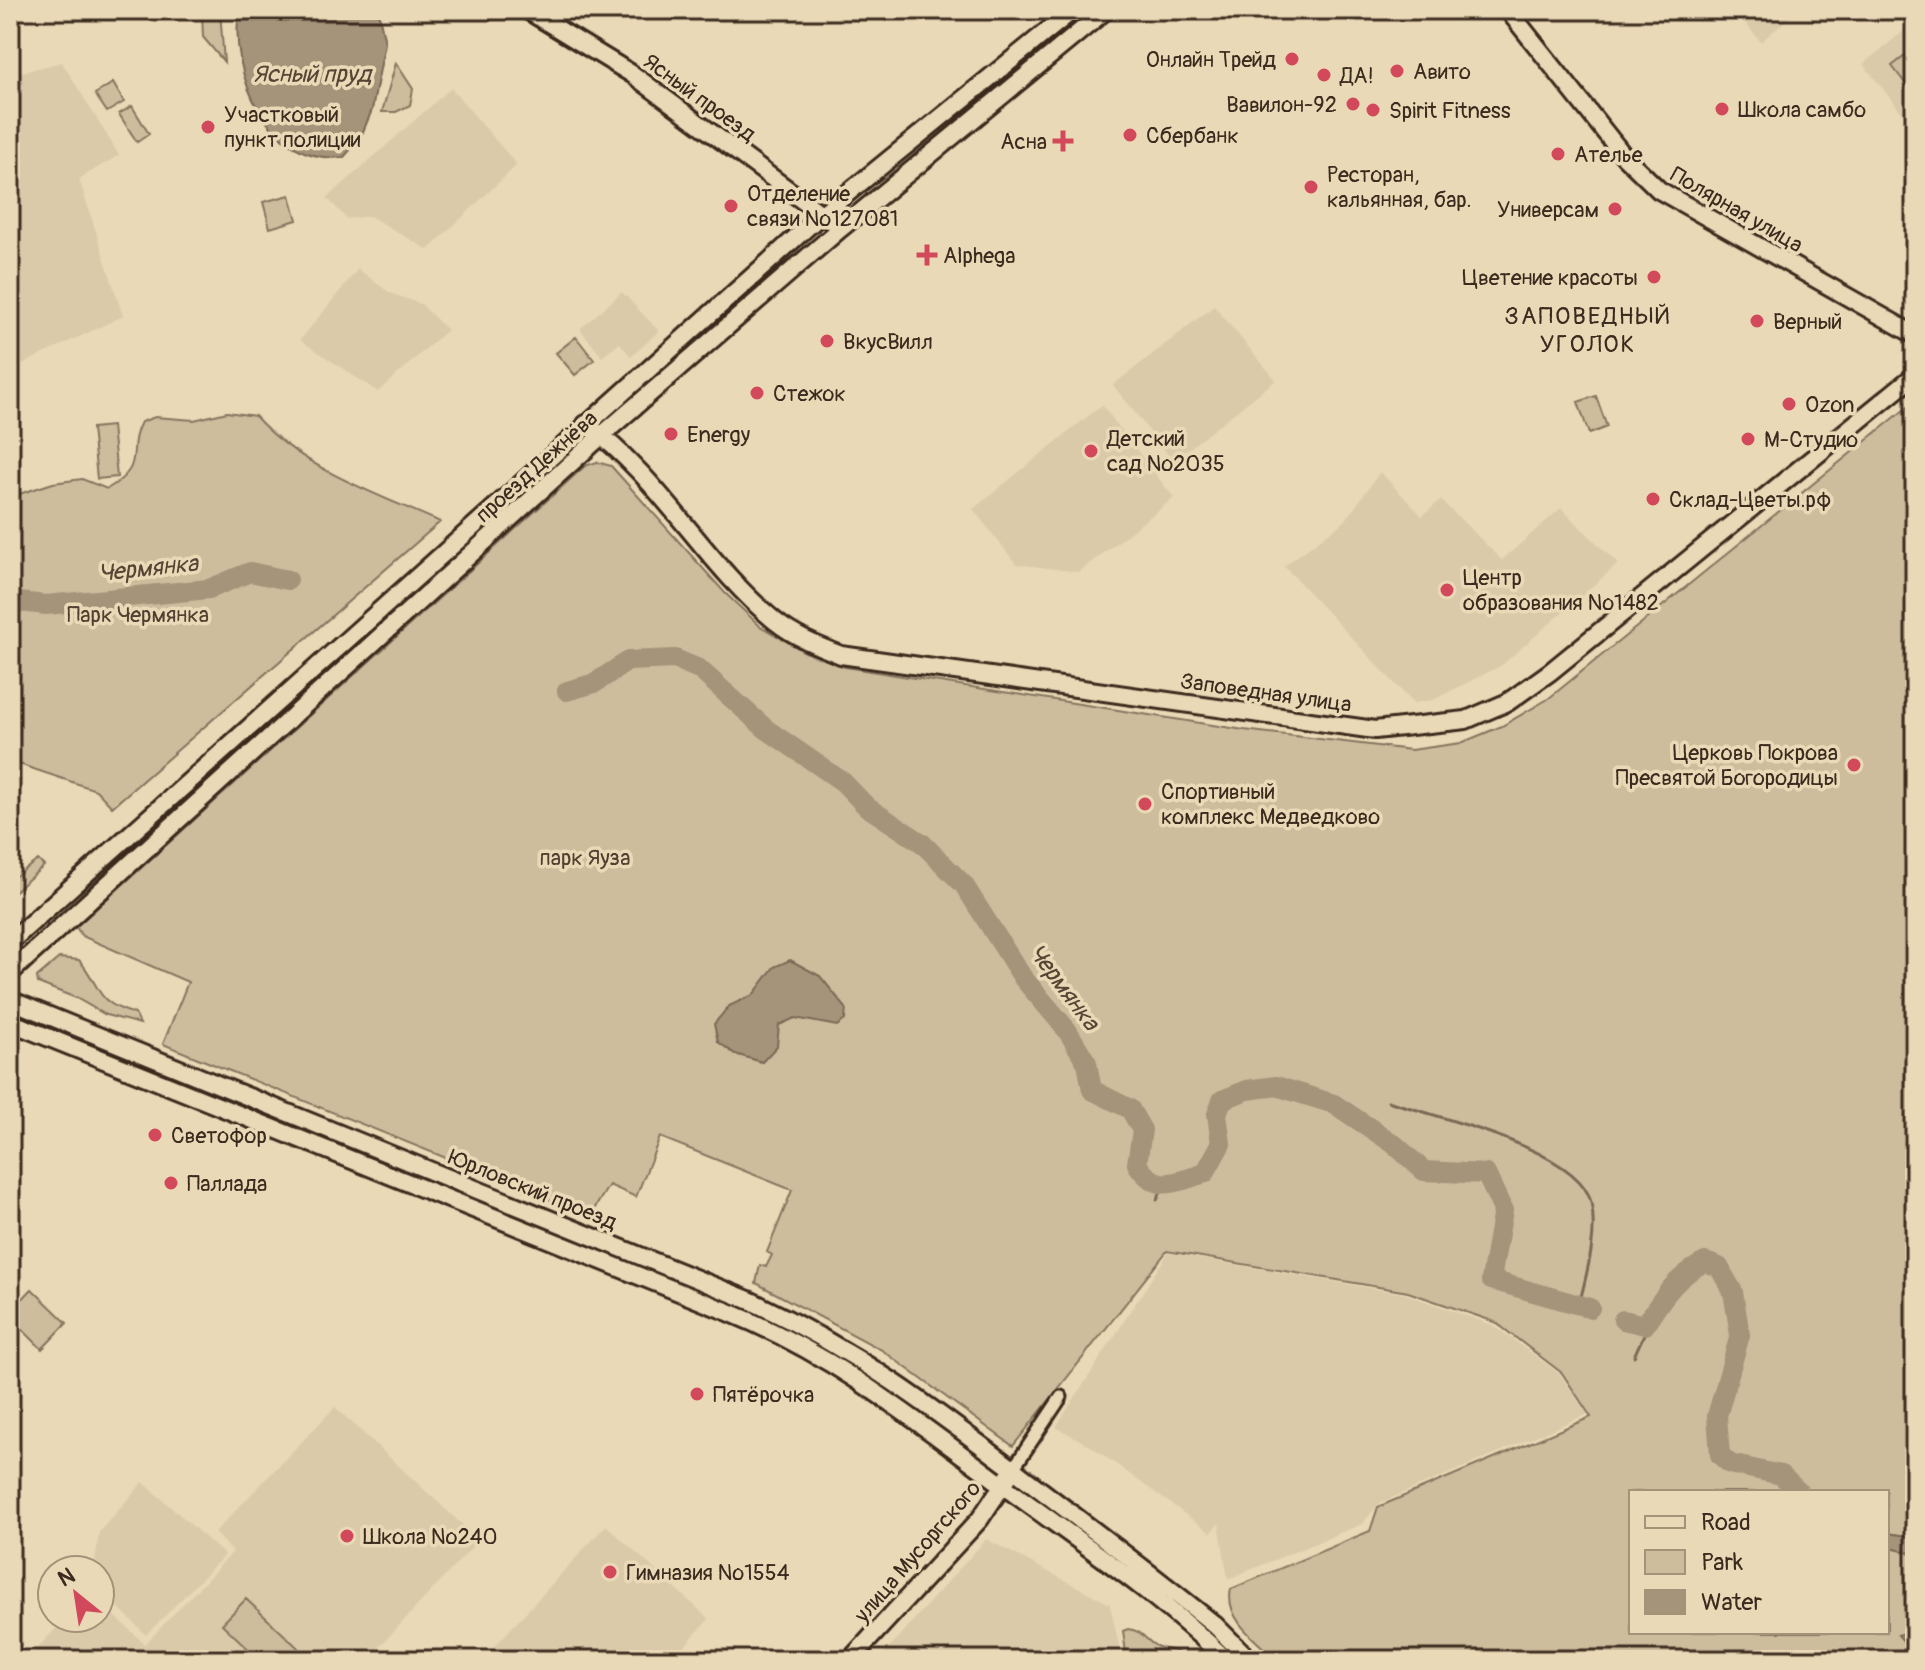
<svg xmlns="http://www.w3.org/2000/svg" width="1925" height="1670" font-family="Pangolin,sans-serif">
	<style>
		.built { fill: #dbcaa9 }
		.green { fill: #cebd9d; stroke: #84745e; stroke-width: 2 }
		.water { fill: #a5937a; stroke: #7b6955; stroke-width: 2 }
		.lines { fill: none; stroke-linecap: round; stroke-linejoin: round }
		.stream { stroke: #7b6955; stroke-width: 3 }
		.river { stroke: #a5937a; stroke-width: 20 }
		.street-casing { stroke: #3b2a1e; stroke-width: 17 }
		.secondary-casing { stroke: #3b2a1e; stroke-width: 22 }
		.street { stroke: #ead9b6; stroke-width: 11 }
		.secondary { stroke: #ead9b6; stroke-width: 16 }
		.poi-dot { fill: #d1495b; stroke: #ead9b6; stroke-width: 3 }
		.labels { text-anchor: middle; stroke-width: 7; stroke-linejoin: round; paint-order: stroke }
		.poi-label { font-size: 22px; fill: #3b2a1e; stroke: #ead9b6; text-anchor: start }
		.street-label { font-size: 22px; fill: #3b2a1e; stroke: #ead9b6 }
		.park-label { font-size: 22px; fill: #514031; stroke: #ead9b6 }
		.water-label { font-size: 24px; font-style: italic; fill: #564435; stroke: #ead9b6 }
		.neighbourhood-label { font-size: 24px; letter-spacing: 2px; fill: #3b2a1e; stroke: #ead9b6 }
	</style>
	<rect width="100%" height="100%" fill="#ead9b6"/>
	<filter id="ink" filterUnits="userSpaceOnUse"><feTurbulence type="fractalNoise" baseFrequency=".0125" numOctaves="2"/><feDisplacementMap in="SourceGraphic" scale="16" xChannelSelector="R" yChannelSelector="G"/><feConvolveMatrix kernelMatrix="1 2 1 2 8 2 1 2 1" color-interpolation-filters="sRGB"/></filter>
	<g filter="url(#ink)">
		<!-- built -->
		<path class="built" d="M1734 10H1798L1761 42Z
			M1915 22V129L1863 64Z
			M62 62 119 155 79 179 123 316 10 370V75Z
			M451 88 517 165 428 250 370 216 347 219 327 198Z
			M358 269 390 293 421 304 447 330 378 392 300 340Z
			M622 292 659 331 631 357 620 343 602 357 580 329Z
			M1214 306 1276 380 1173 461 1113 385Z
			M1102 405 1174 498 1079 572 1016 564 973 509Z
			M1380 472 1422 516 1441 500 1502 560 1561 508 1618 564 1502 665 1433 700 1413 703 1284 566 1345 521Z
			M1168 1253 1405 1294 1493 1325 1560 1374 1588 1414 1380 1503 1362 1524 1228 1579 1219 1523 1211 1533 1092 1447 1056 1427Z
			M335 1407 479 1540 367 1660H26L66 1618H100V1602L145 1644 233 1552 214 1533Z
			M143 1482 225 1555 146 1635 100 1589V1570H94L99 1532Z
			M606 1525 709 1619 672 1660H482Z
			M986 1539 1110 1604 1122 1660H878Z"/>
		<!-- green -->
		<path class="green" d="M220 11 224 62 203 37 202 12Z
			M1915 48V96L1892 66Z
			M396 63 413 89 410 105 396 112H382Z
			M113 83 124 102 107 112 95 94Z
			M132 106 149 134 137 142 119 114Z
			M290 195 297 220 270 228 263 202Z
			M576 337 594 360 575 375 556 353Z
			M1596 396 1607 427 1589 434 1578 402Z
			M1915 401V1537L1887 1533V1492H1631V1632H1887V1547L1915 1554V1610L1901 1660H1277C1257 1641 1224 1619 1231 1589L1370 1531 1378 1507 1591 1417 1562 1373 1495 1322 1408 1292 1167 1251 1013 1446 882 1350 756 1283 760 1265 766 1267 772 1255 767 1252 792 1190 660 1137 636 1197 609 1185 590 1216 163 1044 188 982 82 936 76 927 585 466 597 462 611 466 725 593 760 626 805 652 845 667 1244 730 1411 750 1461 743 1502 726 1548 699Z
			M227 412 255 416C302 469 377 494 440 522L112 807 96 790 10 761V497L53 483 82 479 107 489C148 465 125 452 141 422L155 417 194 420Z
			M112 426 117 477 97 479 92 428Z
			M38 860 44 866 10 895V880Z
			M59 958 79 960C103 988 93 1002 135 1014L140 1024 106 1015 76 998 38 983 37 977Z
			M32 1289 67 1323 42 1349 10 1317V1312Z
			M246 1599 311 1660H260L222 1624Z
			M1128 1629C1143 1631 1144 1639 1156 1646 1168 1652 1177 1647 1186 1660H1127L1123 1631Z"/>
		<!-- water -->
		<path class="water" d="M239 10H378L385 43 372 110 360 139 344 157C268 166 229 74 239 10Z
			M790 960 820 976 846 1008 845 1020 837 1026 795 1018 779 1025 777 1046 762 1062 735 1054 718 1042 714 1024 729 1006 753 995 774 967Z
			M1887 1533 1915 1537V1554L1887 1547Z
			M1915 1610V1660H1901L1905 1643 1898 1635 1909 1631Z"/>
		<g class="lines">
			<!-- stream -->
			<path class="stream" d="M1388 1101C1435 1117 1579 1149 1591 1202 1598 1234 1587 1273 1579 1305
				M1157 1200 1164 1185
				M1634 1356 1645 1332V1325"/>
			<!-- river -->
			<path class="river" d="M10 601 46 605 209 589 250 572 288 580
				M567 691 595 683 628 661 675 659 699 669 766 729 843 782 867 807 922 843 964 885 1023 978 1067 1030 1087 1063 1092 1090 1130 1109 1142 1130 1137 1164C1157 1195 1175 1182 1205 1173L1221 1144 1217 1114 1222 1100 1247 1090 1276 1086 1334 1104 1394 1144 1424 1171 1486 1174 1503 1210 1491 1280 1590 1308
				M1623 1320 1645 1325C1662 1299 1676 1276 1705 1262L1719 1267 1733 1292 1740 1335 1717 1416 1720 1455 1730 1464 1781 1475 1799 1492"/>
			<defs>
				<path id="street" d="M1013 1469 1061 1397"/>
				<path id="secondary" d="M527 10 632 74 829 220
					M1508 10 1624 156 1659 190 1915 335
					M586 424C660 477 705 564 775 621 795 637 818 646 841 655L1375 730 1466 720 1508 702 1550 672 1915 375
					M10 942 822 214 1073 10
					M10 973 602 435 840 229 1106 10
					M10 1000 751 1301C857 1351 930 1406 1022 1476 1087 1525 1152 1574 1215 1625L1250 1660
					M10 1022 731 1313C841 1358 922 1426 1016 1495 1087 1547 1163 1598 1226 1660
					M850 1660 980 1519 1008 1477"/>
			</defs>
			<!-- street casing -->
			<use href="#street" class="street-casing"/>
			<!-- secondary casing -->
			<use href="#secondary" class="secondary-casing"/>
			<!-- street -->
			<use href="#street" class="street"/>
			<!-- secondary -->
			<use href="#secondary" class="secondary"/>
		</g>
	</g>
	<!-- markers -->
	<g class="poi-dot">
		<circle cx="1292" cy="59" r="8"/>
		<circle cx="1397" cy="71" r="8"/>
		<circle cx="1324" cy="75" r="8"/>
		<circle cx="1353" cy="104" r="8"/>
		<circle cx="1722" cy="109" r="8"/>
		<circle cx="1373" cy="110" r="8"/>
		<circle cx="208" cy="127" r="8"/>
		<circle cx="1130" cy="135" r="8"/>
		<path d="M1059 129h8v8h8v8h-8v8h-8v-8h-8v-8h8z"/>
		<circle cx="1558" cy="154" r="8"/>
		<circle cx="1311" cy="187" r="8"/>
		<circle cx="731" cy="206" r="8"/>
		<circle cx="1615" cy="209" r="8"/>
		<path d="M923 243h8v8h8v8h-8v8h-8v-8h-8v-8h8z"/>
		<circle cx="1654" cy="277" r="8"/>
		<circle cx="1757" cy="321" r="8"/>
		<circle cx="827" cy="341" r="8"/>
		<circle cx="757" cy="393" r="8"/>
		<circle cx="1789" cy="404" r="8"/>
		<circle cx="671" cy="434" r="8"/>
		<circle cx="1748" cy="439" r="8"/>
		<circle cx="1091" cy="451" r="8"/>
		<circle cx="1653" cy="499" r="8"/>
		<circle cx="1447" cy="590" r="8"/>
		<circle cx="1854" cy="765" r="8"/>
		<circle cx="1145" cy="804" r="8"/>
		<circle cx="155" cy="1135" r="8"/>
		<circle cx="171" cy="1183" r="8"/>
		<circle cx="697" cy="1394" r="8"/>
		<circle cx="347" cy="1536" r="8"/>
		<circle cx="610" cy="1572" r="8"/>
	</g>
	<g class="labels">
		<!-- poi labels -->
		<g class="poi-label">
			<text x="1276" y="67" text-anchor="end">Онлайн Трейд</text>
			<text x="1413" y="79">Авито</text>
			<text x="1340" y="83">ДА!</text>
			<text x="1337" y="112" text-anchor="end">Вавилон-92</text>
			<text x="1738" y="117">Школа самбо</text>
			<text x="1389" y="118">Spirit Fitness</text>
			<text x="224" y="122">Участковый<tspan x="224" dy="25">пункт полиции</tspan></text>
			<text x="1146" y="143">Сбербанк</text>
			<text x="1047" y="149" text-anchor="end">Асна</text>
			<text x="1574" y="162">Ателье</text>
			<text x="1327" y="182">Ресторан,<tspan x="1327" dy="25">кальянная, бар.</tspan></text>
			<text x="747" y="201">Отделение<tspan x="747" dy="25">связи №127081</tspan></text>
			<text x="1599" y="217" text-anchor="end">Универсам</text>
			<text x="943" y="263">Alphega</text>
			<text x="1638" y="285" text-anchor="end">Цветение красоты</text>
			<text x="1773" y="329">Верный</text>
			<text x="843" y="349">ВкусВилл</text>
			<text x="773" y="401">Стежок</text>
			<text x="1805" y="412">Ozon</text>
			<text x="687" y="442">Energy</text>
			<text x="1107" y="446">Детский<tspan x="1107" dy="25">сад №2035</tspan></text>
			<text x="1764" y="447">М-Студио</text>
			<text x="1669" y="507">Склад-Цветы.рф</text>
			<text x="1463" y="585">Центр<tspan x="1463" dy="25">образования №1482</tspan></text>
			<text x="1838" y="760" text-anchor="end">Церковь Покрова<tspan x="1838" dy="25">Пресвятой Богородицы</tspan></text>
			<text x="1161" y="799">Спортивный<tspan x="1161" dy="25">комплекс Медведково</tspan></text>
			<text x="171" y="1143">Светофор</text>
			<text x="187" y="1191">Паллада</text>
			<text x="713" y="1402">Пятёрочка</text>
			<text x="363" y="1544">Школа №240</text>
			<text x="626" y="1580">Гимназия №1554</text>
		</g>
		<!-- street labels -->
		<g class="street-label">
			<text transform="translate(700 97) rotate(36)" y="8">Ясный проезд</text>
			<text transform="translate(1737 209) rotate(30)" y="8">Полярная улица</text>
			<text transform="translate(536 466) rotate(-42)" y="8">проезд Дежнёва</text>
			<text transform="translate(1266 692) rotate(8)" y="8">Заповедная улица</text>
			<text transform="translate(533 1189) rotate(22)" y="8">Юрловский проезд</text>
			<text transform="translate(917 1551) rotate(-49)" y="8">улица Мусоргского</text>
		</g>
		<!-- park labels -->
		<g class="park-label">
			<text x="138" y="622">Парк Чермянка</text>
			<text x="585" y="865">парк Яуза</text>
		</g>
		<!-- water labels -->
		<g class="water-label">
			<text x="312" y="82">Ясный пруд</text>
			<text transform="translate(148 568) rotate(-6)" y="8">Чермянка</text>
			<text transform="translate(1064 987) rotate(53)" y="8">Чермянка</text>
		</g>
		<!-- neighbourhood labels -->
		<g class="neighbourhood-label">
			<text x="1588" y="324">ЗАПОВЕДНЫЙ<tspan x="1588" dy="28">УГОЛОК</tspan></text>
		</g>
	</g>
	<!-- margin -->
	<rect width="1925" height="1670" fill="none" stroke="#ead9b6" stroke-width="40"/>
	<rect x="20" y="20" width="1885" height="1630" fill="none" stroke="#3b2a1e" stroke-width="3" filter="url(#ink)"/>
	<!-- legend -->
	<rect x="1629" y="1490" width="260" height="144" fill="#ead9b6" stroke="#a49379" stroke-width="2"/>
	<rect x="1645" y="1516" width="40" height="12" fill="#ead9b6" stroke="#a49379" stroke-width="2"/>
	<text x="1701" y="1530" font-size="24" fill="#3b2a1e">Road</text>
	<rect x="1645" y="1550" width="40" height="24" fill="#cebd9d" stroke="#a49379" stroke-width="2"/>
	<text x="1701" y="1570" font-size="24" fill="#3b2a1e">Park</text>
	<rect x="1645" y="1590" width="40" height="24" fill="#a5937a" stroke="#a49379" stroke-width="2"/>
	<text x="1701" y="1610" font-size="24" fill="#3b2a1e">Water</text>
	<!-- north arrow -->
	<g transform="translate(76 1594) rotate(330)"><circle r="38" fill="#ead9b6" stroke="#a49379" stroke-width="2"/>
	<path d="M0-6L14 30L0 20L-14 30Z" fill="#d1495b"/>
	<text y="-12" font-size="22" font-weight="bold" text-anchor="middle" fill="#3b2a1e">N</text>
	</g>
</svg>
